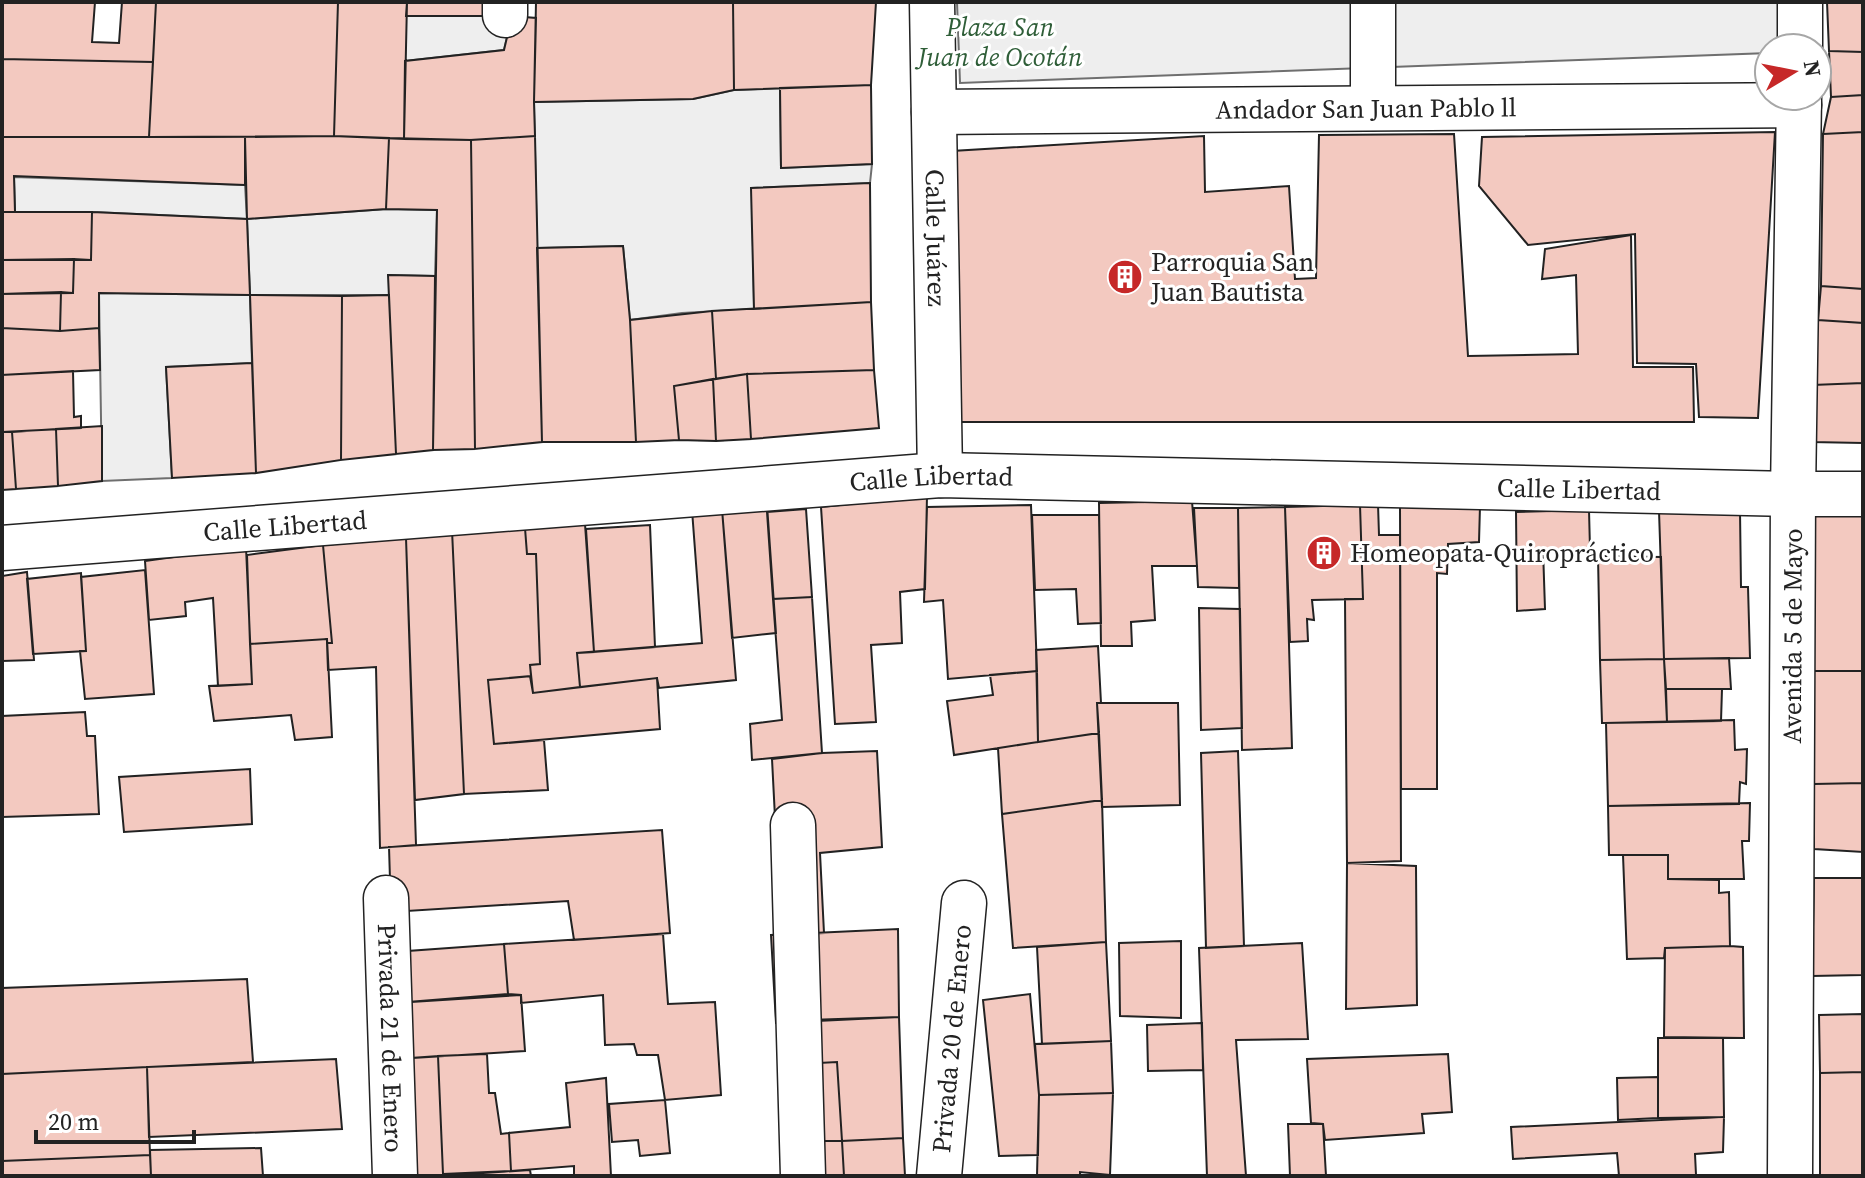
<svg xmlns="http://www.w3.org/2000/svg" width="1865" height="1178" font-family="'Source Serif 4',serif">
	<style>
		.green { fill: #eee; stroke: #6f6f6f; stroke-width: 2 }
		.building { fill: #f3c9c0; stroke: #222; stroke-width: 2 }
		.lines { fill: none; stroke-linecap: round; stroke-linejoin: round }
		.street-casing { stroke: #222; stroke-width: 47 }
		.secondary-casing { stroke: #222; stroke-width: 47 }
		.street { stroke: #fff; stroke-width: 44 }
		.secondary { stroke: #fff; stroke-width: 44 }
		.labels { text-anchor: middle; stroke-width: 6; stroke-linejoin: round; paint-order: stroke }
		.park-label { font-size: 26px; font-style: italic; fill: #2f5e38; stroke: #fff }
		.street-label { font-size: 26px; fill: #222; stroke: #fff }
		.poi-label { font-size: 26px; fill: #222; stroke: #fff; text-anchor: start }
	</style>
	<rect width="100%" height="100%" fill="#fff"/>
	<!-- green -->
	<path class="green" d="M957 2H1782V48H1769V53L960 83Z
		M406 14 512 16 504 50 405 61Z
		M780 88 781 168 872 164 870 183 752 188 754 309 682 313 630 320 623 246 537 248 534 102 693 99 734 90Z
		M14 177 245 185 247 219 386 209 437 210 435 276 389 275V295H250L252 363 166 367 172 478 102 481 99 293 250 295 247 219 92 212H15Z"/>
	<!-- building -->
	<path class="building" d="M2 2H95L92 42 119 43 122 2H156L153 62 2 59Z
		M156 2H338L334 136 149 137Z
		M156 2H338L334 136 149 137Z
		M338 2H407L404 139 334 136Z
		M407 2H502V16H406Z
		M536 2H733L734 90 693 99 534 102Z
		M733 2H876L871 85 734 90Z
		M1827 2H1863V52L1829 51Z
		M512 16 536 18 534 102 535 136 471 140 404 139 405 61 504 50Z
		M1829 51 1863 52V95L1831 97Z
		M2 59 153 62 149 137H2Z
		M871 85 872 164 781 168 780 88Z
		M1863 95V132L1823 134 1831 97Z
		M1775 132 1758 418 1699 417 1696 364 1637 363 1635 234 1528 245 1479 186 1482 137Z
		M1863 132V289L1821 286 1823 134Z
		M1454 134 1468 356 1578 354 1576 275 1542 279 1545 249 1631 235 1633 367H1693L1694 422H955L952 151 1204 136 1205 192 1289 186 1295 279 1316 278 1319 135Z
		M334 136 389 138 386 209 247 219 245 137Z
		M535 136 542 442 475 449 471 140Z
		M2 137H245V185L14 176 15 212H2Z
		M389 138 471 140 475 449 433 450 437 210 386 209Z
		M870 183 871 302 754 309 751 188Z
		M2 212H92L91 260H2Z
		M92 212 247 219 250 295 99 293V328L60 331 61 292 73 293 74 259 91 260Z
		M623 246 630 320 636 442H542L537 248Z
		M74 259 73 293 2 294V260Z
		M388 275 435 276 433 450 396 454Z
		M1821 286 1863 289V323L1818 320Z
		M61 292 60 331 2 328V294Z
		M250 295 342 296 341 460 256 473Z
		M389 295 396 454 341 460 342 296Z
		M871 302 874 370 747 374 716 379 712 311Z
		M712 311 716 379 674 386 679 440 636 442 630 320Z
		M1818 320 1863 323V383L1812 385Z
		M2 328 60 331 99 328 100 370 2 375Z
		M252 363 256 473 172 478 166 367Z
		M874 370 879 428 751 439 747 374Z
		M73 371 74 417 81 416V428L2 432V375Z
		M747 374 751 439 716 441 713 379Z
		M713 379 716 441 679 440 674 386Z
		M1863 383V443L1811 442 1812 385Z
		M102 426V481L58 486 56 429Z
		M56 429 58 486 16 489 12 432Z
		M2 432H12L16 489 2 490Z
		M927 496 925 589 900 592 902 643 871 645 876 722 835 724 821 507Z
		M1192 501 1197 566H1152L1155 620 1131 622 1132 646H1101L1099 503Z
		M1378 504 1379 535H1400L1401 861 1347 863 1345 599H1363L1360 505Z
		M767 505 776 633 732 638 722 509Z
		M1031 505 1037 671 948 679 943 600 924 602 927 507Z
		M1360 505 1363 599 1312 600 1314 620 1307 619 1308 641 1290 642 1285 507Z
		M1480 506 1479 542 1448 544 1447 574 1437 573V789H1401L1400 507Z
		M1285 507 1292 748 1242 750 1238 508Z
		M1194 508H1238L1239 588 1198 587Z
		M722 509 736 680 659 688 657 678 580 687 577 653 702 643 692 510Z
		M806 509 812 597 773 599 767 512Z
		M1589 510 1590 549H1543L1545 609 1517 611 1516 512Z
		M1659 511H1740L1741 587H1748L1750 658 1664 659Z
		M1812 512 1863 513V671H1810Z
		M1032 515H1099L1101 623 1078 624 1076 589 1035 590Z
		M585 524 594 652 577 653 580 687 533 693 530 665 540 664 536 554H527L525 528Z
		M650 525 655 647 594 652 586 529Z
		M525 528 527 554H536L540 664 530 665 531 676 488 680 494 744 544 740 548 790 464 794 452 530Z
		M452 530 464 794 415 800 406 538Z
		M406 538 416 845 380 848 376 667 328 670 327 643H332L323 545Z
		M323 545 332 643H327V639L250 644 247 555Z
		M246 547 252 684 218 686 213 598 185 602 186 616 149 620 145 561Z
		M1598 556 1661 557 1664 659 1600 660Z
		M145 570 154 694 85 699 80 651H86L81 577Z
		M27 572 34 660 2 661V576Z
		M81 573 86 651 33 654 27 579Z
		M812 597 822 753 752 760 750 724 782 720 773 599Z
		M1199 608 1240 609 1242 728 1201 730Z
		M327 639 332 737 295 740 291 715 214 721 209 686 252 684 250 644Z
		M1098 646 1101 703H1097L1099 733 1038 742 1036 650Z
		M1729 658 1731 689H1666L1664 659Z
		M1664 659 1667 722 1602 723 1600 660Z
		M1037 671 1038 742 954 755 947 701 993 695 990 675Z
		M1810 671H1863V783L1814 784Z
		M530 676 533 693 657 678 660 729 494 744 488 680Z
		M1666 689H1722L1721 721 1667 722Z
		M1097 703H1178L1180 805 1102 807Z
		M85 712 87 736H95L99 814 2 817V716Z
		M1734 720 1735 750 1747 749 1746 784 1740 782 1739 804 1608 806 1606 723Z
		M1099 733 1102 800 1002 814 998 748Z
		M877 751 882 847 820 853 824 933 781 935 772 759 822 753Z
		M1238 751 1244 946 1206 948 1201 753Z
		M250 769 252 824 124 832 119 777Z
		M1863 783V852L1814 849V784Z
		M1102 800 1106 942 1013 948 1002 814Z
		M1750 803 1749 841H1742L1744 879H1668V855H1609L1608 806Z
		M662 830 670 933 574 940 568 901 391 912 389 847Z
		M1623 855H1668V879L1719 880V893L1729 892 1730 946 1665 948 1664 958 1627 959Z
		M1347 863 1416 866 1417 1005 1346 1009Z
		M1814 878H1863V975L1812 976Z
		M898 929 899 1017 776 1023 771 935Z
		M663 934 668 1004 715 1002 721 1095 665 1100 658 1055H637L634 1044 605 1045 603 995 521 1003V995L508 994 504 944Z
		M1181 941V1018L1120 1016 1119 943Z
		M1106 942 1111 1041 1042 1044 1037 947Z
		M1302 943 1308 1039 1236 1040 1246 1176H1207L1199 948Z
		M504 944 508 994 395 1003 394 952Z
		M1730 946 1743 947 1744 1038 1664 1037 1665 948Z
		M247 979 253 1062 2 1074V988Z
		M1030 994 1039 1095 1038 1155 999 1156 983 1000Z
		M521 995 525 1051 397 1059 395 1003Z
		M1863 1014V1072L1820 1073 1819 1015Z
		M899 1017 903 1138 842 1141 837 1062 781 1065 779 1021Z
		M1202 1023 1203 1070 1148 1071 1147 1025Z
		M1658 1038H1723L1724 1117 1658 1118Z
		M1111 1041 1113 1093 1039 1095 1035 1044Z
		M487 1054 489 1093H495L501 1134 509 1133 511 1171 443 1174 438 1056Z
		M1448 1054 1452 1112 1422 1114 1424 1133 1325 1140 1323 1124 1311 1123 1307 1059Z
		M438 1056 443 1174 452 1176H401L397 1059Z
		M336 1059 342 1129 149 1137 147 1067Z
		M837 1062 842 1141H782L781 1065Z
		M147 1067 150 1155 2 1161V1074Z
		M1863 1072V1176H1820V1073Z
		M1658 1077V1118L1618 1120 1617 1078Z
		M606 1078 611 1176H574V1166L511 1171 509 1133 570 1127 566 1083Z
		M1113 1093 1110 1175 1080 1172V1176H1037L1039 1095Z
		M665 1100 670 1153 640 1156 638 1140 612 1142 609 1104Z
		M1724 1117 1723 1152 1695 1154 1696 1175 1619 1176 1617 1153 1513 1159 1511 1127Z
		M1288 1124H1323L1326 1176H1290Z
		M903 1138 905 1176H844L842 1141Z
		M782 1141H842L844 1176H785Z
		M261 1148 263 1176H151L150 1150Z
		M150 1155 151 1176H2V1161Z
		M530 1170 531 1176H452V1175Z"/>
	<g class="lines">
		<defs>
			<g id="street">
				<path id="s1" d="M932 2 940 475"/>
				<path d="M1373 2V108"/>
				<path d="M505 15V2"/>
				<path id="s2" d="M934 112 1799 105"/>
				<path id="s3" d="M2 548 940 475 1793 494H1863"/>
				<path d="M793 825 803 1176"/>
				<path id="s4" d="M386 898 395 1176"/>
				<path id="s5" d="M939 1176 964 903"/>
			</g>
			<g id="secondary">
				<path d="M1800 48V2"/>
				<path id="s6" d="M1790 1176 1793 494 1799 96"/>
			</g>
		</defs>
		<!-- street casing -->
		<use href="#street" class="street-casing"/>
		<!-- secondary casing -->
		<use href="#secondary" class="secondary-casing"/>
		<!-- street -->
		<use href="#street" class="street"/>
		<!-- secondary -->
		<use href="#secondary" class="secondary"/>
	</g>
	<!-- icons -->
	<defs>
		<symbol id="building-disc" viewBox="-11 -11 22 22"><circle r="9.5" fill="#c62828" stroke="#fff"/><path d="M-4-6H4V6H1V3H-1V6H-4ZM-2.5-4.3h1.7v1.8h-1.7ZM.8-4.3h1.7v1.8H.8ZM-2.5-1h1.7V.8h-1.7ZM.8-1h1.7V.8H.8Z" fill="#fff"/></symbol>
	</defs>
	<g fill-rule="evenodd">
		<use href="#building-disc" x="1105" y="257" width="40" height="40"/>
		<use href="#building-disc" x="1304" y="533" width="40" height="40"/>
	</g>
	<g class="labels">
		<!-- park labels -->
		<g class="park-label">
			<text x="1000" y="36">Plaza San<tspan x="1000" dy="30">Juan de Ocotán</tspan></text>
		</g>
		<!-- street labels -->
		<g class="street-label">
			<text dy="9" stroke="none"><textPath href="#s2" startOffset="432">Andador San Juan Pablo ll</textPath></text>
			<text dy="9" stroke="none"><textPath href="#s1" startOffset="236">Calle Juárez</textPath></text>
			<text dy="9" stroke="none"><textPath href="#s3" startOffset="932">Calle Libertad</textPath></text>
			<text dy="9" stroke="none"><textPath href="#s3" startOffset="1580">Calle Libertad</textPath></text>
			<text dy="9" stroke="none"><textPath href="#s3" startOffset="284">Calle Libertad</textPath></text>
			<text dy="9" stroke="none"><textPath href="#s6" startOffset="540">Avenida 5 de Mayo</textPath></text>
			<text dy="9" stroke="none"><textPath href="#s4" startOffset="140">Privada 21 de Enero</textPath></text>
			<text dy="9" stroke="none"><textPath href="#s5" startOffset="138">Privada 20 de Enero</textPath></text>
		</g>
		<!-- poi labels -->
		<g class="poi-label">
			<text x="1151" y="271">Parroquia San<tspan x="1151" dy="30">Juan Bautista</tspan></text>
			<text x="1350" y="562">Homeopata-Quiropráctico</text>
		</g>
	</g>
	<!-- border -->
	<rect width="1865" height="1178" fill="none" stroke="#222222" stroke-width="8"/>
	<!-- north arrow -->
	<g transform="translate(1793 72) rotate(80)"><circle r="38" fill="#ffffff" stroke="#a7a7a7" stroke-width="2"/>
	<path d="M0-6L14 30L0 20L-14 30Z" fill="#c62828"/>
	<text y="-12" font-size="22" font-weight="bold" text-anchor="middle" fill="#222222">N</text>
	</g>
	<!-- scale -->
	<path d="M36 1130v12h158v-12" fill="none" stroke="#222222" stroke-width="4"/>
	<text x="48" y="1130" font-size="24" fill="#222222" stroke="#ffffff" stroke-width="6" paint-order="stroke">20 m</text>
</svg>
